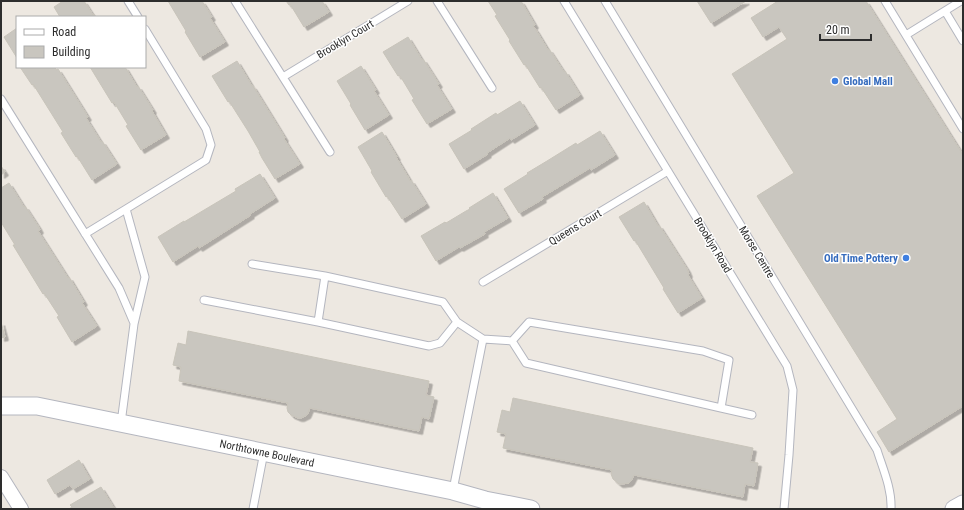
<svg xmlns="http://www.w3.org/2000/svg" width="964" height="510" font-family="'Roboto Condensed',sans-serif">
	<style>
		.building { fill: #c9c6bf; stroke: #c8c4ba; filter: url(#shadow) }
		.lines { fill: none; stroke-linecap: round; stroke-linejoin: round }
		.service-casing { stroke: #b4b6bf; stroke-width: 9 }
		.minor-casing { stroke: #b4b6bf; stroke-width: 16 }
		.tertiary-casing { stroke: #b4b6bf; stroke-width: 19 }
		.service { stroke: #fff; stroke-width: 7 }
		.minor { stroke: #fff; stroke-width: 14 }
		.tertiary { stroke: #fff; stroke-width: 17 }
		.shop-dot { fill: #3f7fe0; stroke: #fff; stroke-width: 1.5 }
		.labels { text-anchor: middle; stroke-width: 3; stroke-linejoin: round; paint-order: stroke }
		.street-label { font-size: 11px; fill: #2d2d2d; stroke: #fff }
		.shop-label { font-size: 11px; font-weight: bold; fill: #366cbe; stroke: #fff; text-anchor: start }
	</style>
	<defs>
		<filter id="shadow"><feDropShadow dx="3.5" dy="3.5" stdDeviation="0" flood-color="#0004"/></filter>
	</defs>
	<rect width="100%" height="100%" fill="#ede8e1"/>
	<!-- building -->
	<path class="building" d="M63 1H84L93 15 94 14 96 17H60L54 7Z
		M168 1H202L212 17 210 18 225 42 200 57 185 32 186 31Z
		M286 1H322L329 12 304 27 290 4 289 5Z
		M488 1H521L535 25 533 26 536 30 548 50 549 49 564 72 565 71 580 95 556 110 541 87 540 88 525 64 524 65 509 41 510 40 495 16 497 15Z
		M697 1H746L711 23Z
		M778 1H866L963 155V406L889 452 877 432 897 419 757 196 794 173 732 74 787 39 779 27 763 37 751 18Z
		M17 28V58L4 37Z
		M408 37 422 60 423 59 439 84 437 85 452 109 427 124 412 100 414 99 402 79 399 75 398 76 383 52Z
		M237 61 252 86H253L285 138 284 139 300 164 275 179 262 158 259 152H260L248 131 229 101 228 102 212 76Z
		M361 66 376 90 374 91 389 115 365 130 350 105 351 104 337 81Z
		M20 67H55L56 70 58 69 88 117 86 118 101 142 102 141 117 164 92 180 77 156 76 157 61 133 63 132 33 84 32 85Z
		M90 67H125L137 87 138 86 153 110 152 111 166 135 141 150 126 126 128 125 114 102 112 103Z
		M520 101 535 125 511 140 510 138 487 153 488 154 464 169 449 144 472 130 471 129 496 113 497 115Z
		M600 131 615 155 591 170 590 168 542 197 543 199 519 213 504 189 528 174 527 173 547 161 576 143 577 145Z
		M382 132 397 157H396L408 177 410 181 411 180 426 204 402 219 387 196 386 197 371 172 372 171 358 147Z
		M1 166 5 172 1 175Z
		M260 174 275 198 250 214 251 215 199 248 198 246 173 262 158 237 184 221V222L236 191 235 189Z
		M9 183 24 207 25 206 38 226 40 230 38 231 68 278 69 277 84 302 82 303 97 326 72 342 57 317 59 316 44 293 43 294 13 245H15L1 222V188Z
		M493 193 508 218 484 232 485 234 460 248 459 247 436 261 421 236 445 222 446 223 466 211 470 209 469 208Z
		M644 202 658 226 659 225 687 269 689 274 688 275 702 298 678 313 663 289 664 288 635 240 634 241 619 217Z
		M1 322 5 337 1 338Z
		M188 331 429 381 426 395 434 397 429 419 422 417 419 431 310 408 308 413 307 415 301 418H298L291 415 288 412 287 408 288 403 179 381 181 367 173 365 178 343 186 345Z
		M513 398 753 448 750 462 758 463 754 486 745 484 743 497 634 475 631 481 629 483 622 484H619L613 479 611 474 612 470 503 448 506 434 497 432 502 410 510 412Z
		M79 460 90 479 73 489 70 485 55 494 47 480Z
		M101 487 114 508 112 509H69L72 507 70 505Z"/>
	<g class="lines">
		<defs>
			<path id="service" d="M128 1 138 17
				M235 1 330 152
				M437 1 492 88
				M564 1 787 366 793 390 789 455 784 509
				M605 1 877 450C883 469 892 489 891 509
				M885 1 963 129
				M945 11 963 41
				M906 35 961 1
				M283 77 408 1
				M1 99 119 288 134 323
				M126 209 206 160 211 145 206 129 145 29
				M85 234 126 209 145 277 134 324 121 423
				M252 264 325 276
				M483 282 668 171
				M204 300 318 322
				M457 322 440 343 429 346 318 322 325 276 443 302 457 322 483 339 512 341 526 363 721 408 729 360 703 351 529 322 512 341
				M721 408 752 415
				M453 490 483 339
				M253 509 264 452"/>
			<path id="minor" d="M1 477 21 509"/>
			<path id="tertiary" d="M1 406H37L453 491 485 500 531 509
				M954 509 963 504"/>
		</defs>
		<!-- service casing -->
		<use href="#service" class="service-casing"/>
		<!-- minor casing -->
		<use href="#minor" class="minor-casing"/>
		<!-- tertiary casing -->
		<use href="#tertiary" class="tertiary-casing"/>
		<!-- service -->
		<use href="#service" class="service"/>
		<!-- minor -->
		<use href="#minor" class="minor"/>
		<!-- tertiary -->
		<use href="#tertiary" class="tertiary"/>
	</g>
	<!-- markers -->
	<g class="shop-dot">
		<circle cx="835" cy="81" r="4"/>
		<circle cx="906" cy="258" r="4"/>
	</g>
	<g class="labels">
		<!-- street labels -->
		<g class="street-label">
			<text transform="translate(345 39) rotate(-31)" y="4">Brooklyn Court</text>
			<text transform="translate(575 227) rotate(-31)" y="4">Queens Court</text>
			<text transform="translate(713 245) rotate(59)" y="4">Brooklyn Road</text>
			<text transform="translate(757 252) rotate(59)" y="4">Morse Centre</text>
			<text transform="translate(267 453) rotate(12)" y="4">Northtowne Boulevard</text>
		</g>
		<!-- shop labels -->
		<g class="shop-label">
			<text x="843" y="85">Global Mall</text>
			<text x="898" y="262" text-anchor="end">Old Time Pottery</text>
		</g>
	</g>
	<!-- border -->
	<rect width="964" height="510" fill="none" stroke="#2d2d2d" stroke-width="4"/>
	<!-- legend -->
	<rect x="16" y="16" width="130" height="52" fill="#ffffff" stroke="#ababab"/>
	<rect x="24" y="29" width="20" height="6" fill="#ffffff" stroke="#ababab"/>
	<text x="52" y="36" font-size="12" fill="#2d2d2d">Road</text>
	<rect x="24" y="46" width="20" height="12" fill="#c9c6bf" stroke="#ababab"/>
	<text x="52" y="56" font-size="12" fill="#2d2d2d">Building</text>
	<!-- scale -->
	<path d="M820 34v6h51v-6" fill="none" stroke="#2d2d2d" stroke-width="2"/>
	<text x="826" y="34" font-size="12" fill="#2d2d2d" stroke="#ffffff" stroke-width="3" paint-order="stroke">20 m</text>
</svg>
